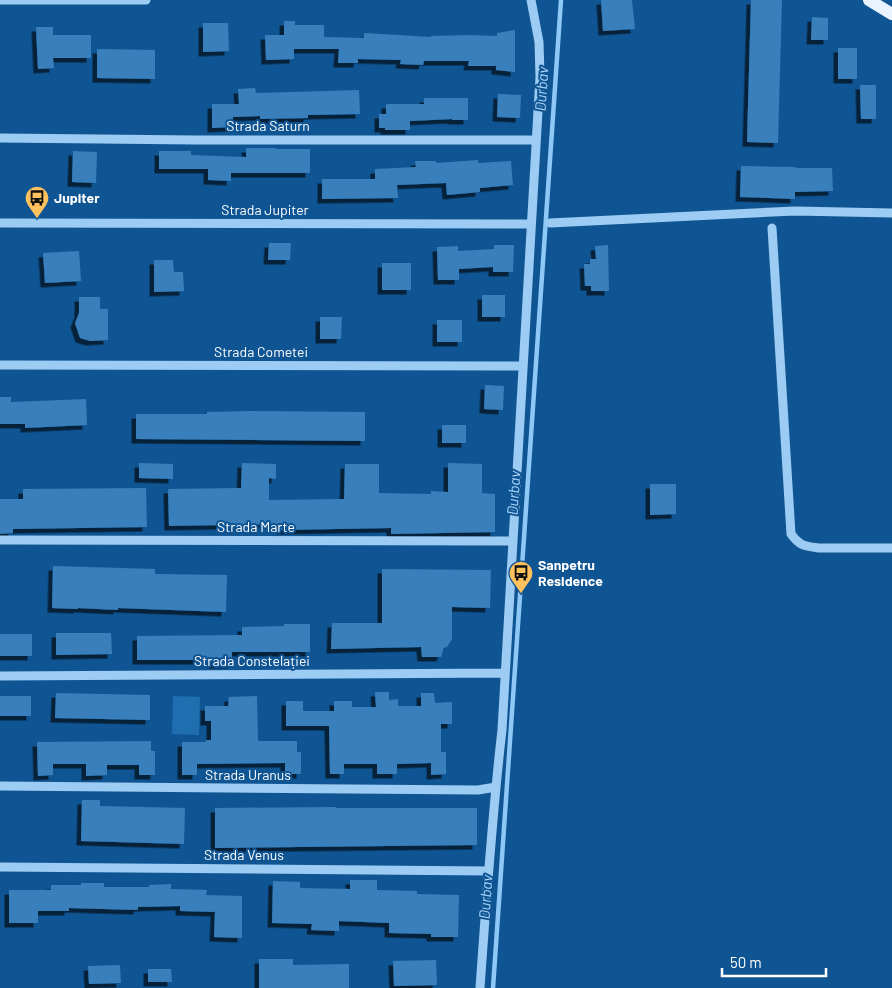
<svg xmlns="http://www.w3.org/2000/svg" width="892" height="988" font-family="Barlow,sans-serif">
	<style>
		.green { fill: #1f6eb0 }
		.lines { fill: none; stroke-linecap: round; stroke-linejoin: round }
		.stream { stroke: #8ec8f7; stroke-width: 4.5 }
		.building { fill: #387fbb; filter: url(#shadow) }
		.minor { stroke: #9cccf3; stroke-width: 9 }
		.major { stroke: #e9f3ff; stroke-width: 12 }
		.labels { text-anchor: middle; stroke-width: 4; stroke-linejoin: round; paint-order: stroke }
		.street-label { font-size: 14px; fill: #fff; stroke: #105593 }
		.poi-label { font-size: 14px; font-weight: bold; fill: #fff; stroke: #105593; text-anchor: start }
		.water-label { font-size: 15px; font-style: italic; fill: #a8d5fa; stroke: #105593 }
	</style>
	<defs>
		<filter id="shadow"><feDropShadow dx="-4.5" dy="4.5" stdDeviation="0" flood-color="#0009"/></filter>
	</defs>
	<rect width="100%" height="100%" fill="#105593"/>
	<!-- green -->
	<path class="green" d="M173 696 200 697 199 735 172 734Z"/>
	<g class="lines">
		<!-- stream -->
		<path class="stream" d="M493 988 561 0"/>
	</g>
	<!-- building -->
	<path class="building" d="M601 0H632L635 29 603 31Z
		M751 0H782L778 143 747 142Z
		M812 17 828 18V40H811Z
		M284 21H295V25H324V37L364 38V33L431 37V36L469 35 497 36V33L515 30V72L496 70V66H468L469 61H424L423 65 400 64 401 60 358 59V63H338L339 49H294V59L266 60 265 35H284Z
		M203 23H228L229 51 203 52Z
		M36 27H53V35H91V58H53L54 68 38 69Z
		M838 48H857V79H838Z
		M97 49 155 50V79L97 78Z
		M860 85H876V119H861Z
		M255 88 256 93 359 90 360 114 308 115V118L260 119V116L233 117V127L212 128V104H239L238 89Z
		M498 94 521 95 520 118 497 117Z
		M424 98H468V120H452V119L410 121V130H385V128H379V114H386V104H424Z
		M246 148H276V149H310V173H231V181L208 180V169H159V151H191V155L246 157Z
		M73 151 97 152 96 183 72 182Z
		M478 160V163L511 161 513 185 480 188V192L447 195 446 183 397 185 398 198 322 199V179H375V169L416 167 415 161H436V163Z
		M741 166 796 167 795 168H832L833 191 795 192V199L740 197Z
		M269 243H291L290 260H268Z
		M494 245H514L513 272H493V267L459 269V280H438L437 247 458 246V251L494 249Z
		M608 245 609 291H591V286H585L584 264H590V259H596L595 246Z
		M79 251 81 281 45 283 43 253Z
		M154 260H173L174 272H183L184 291 154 292Z
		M382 263H411V290H382Z
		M482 295H505V317H482Z
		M79 297H100V309H108V340L90 341 80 338 75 323 79 313Z
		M320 317H342L341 339H320Z
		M437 320H462V342H437Z
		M485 385 504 386 503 410 484 409Z
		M0 397H11V402L86 399 87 425 25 428V424H0Z
		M248 411 365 412V441L136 439V414H207V412Z
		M442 425H466V443H442Z
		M139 463 173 464V479L139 478Z
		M242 463 276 464V479L269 478V500L344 499 345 464H379V493L431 494V491L448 492V463L482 464V493L495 494V532L391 534V528L281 530V524L169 526 168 489 241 488Z
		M650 484H676V514L650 515Z
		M146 488 147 527 13 529V533L0 534V499H23V489Z
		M53 566 155 569V574L227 575 226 612 118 608V610L78 608V609L52 608Z
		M382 569 491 570 490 608 452 607V639L447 647 444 648 441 657H422L421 647 331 649 332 623H382Z
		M284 624H310V652H232V664H212V660H137V636L242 635V627L284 626Z
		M56 633H111L112 654 56 655Z
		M0 634H32V656H0Z
		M375 692H389V700L398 699V706H421V693H434L435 703 452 702V724H441V752H446V774L431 775V763L397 764V774H377V764H344V774H330L329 726H286V701H303V711H334V701H352V707H376Z
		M56 693 150 695V720L55 718Z
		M0 696H31V716H0Z
		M257 696 258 741H297V752H301V774H285V763L197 764V775H182V742H206V740H211V721H205V706H228L229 697Z
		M151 741V751H155V775H139V765H107V775L86 776V764H53V775L38 776 37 742Z
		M82 800H100V806L185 808 184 844 81 841Z
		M336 807V808H477V845L215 848V808Z
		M350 880H377V890L417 891V894L459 895 458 937H431V934L389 933V923L339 921V931L311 930 312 924 272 923 273 881 300 882V888L350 889Z
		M81 883H104V887H149V885L171 884V889L207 890 206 895 242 896V938L214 937 215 912 180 911V906L138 907V910L69 908V911H38V923H9V890H51V885H81Z
		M259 959H293V965L349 964V988H259Z
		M436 960 437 985 394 986 393 961Z
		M120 965 121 983 89 984 88 966Z
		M148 969H171L172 982H148Z"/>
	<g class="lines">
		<!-- minor -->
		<path class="minor" d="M0 0H146
			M0 138 197 140H536
			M0 223 531 224
			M550 223 795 211 892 213
			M772 228 791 534C800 546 804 546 819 548H892
			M0 365 523 366
			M0 540 513 541
			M0 676 505 673
			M0 786 478 790 496 787
			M0 867 488 871
			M480 988C486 902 492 816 502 730L540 77 539 42 531 0"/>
		<!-- major -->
		<path class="major" d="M869 0 892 14"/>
	</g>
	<!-- icons -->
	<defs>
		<symbol id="bus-pin" viewBox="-11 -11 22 30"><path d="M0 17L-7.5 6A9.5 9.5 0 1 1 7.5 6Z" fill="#ffc25f" stroke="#105593"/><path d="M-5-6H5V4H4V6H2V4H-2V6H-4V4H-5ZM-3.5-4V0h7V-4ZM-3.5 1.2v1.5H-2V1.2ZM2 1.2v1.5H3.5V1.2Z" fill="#111"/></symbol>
	</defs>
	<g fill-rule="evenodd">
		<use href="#bus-pin" x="23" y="184" width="28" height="38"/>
		<use href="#bus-pin" x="507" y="559" width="28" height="38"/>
	</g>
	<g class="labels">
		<!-- street labels -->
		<g class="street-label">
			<text x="268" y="131">Strada Saturn</text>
			<text x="265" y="215">Strada Jupiter</text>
			<text x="261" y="357">Strada Cometei</text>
			<text x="256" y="532">Strada Marte</text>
			<text x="252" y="666">Strada Constelației</text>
			<text x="248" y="780">Strada Uranus</text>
			<text x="244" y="860">Strada Venus</text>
		</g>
		<!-- poi labels -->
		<g class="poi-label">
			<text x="54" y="203">Jupiter</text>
			<text x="538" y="570">Sanpetru<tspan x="538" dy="16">Residence</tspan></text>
		</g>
		<!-- water labels -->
		<g class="water-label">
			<text transform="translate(542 89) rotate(-86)" y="5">Durbav</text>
			<text transform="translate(514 493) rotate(-86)" y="5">Durbav</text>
			<text transform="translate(486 897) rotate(-86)" y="5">Durbav</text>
		</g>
	</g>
	<!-- scale -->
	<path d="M722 968v8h104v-8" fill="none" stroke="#ffffff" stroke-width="2.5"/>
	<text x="730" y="968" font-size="15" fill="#ffffff" stroke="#105593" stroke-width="4" paint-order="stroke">50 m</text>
</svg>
